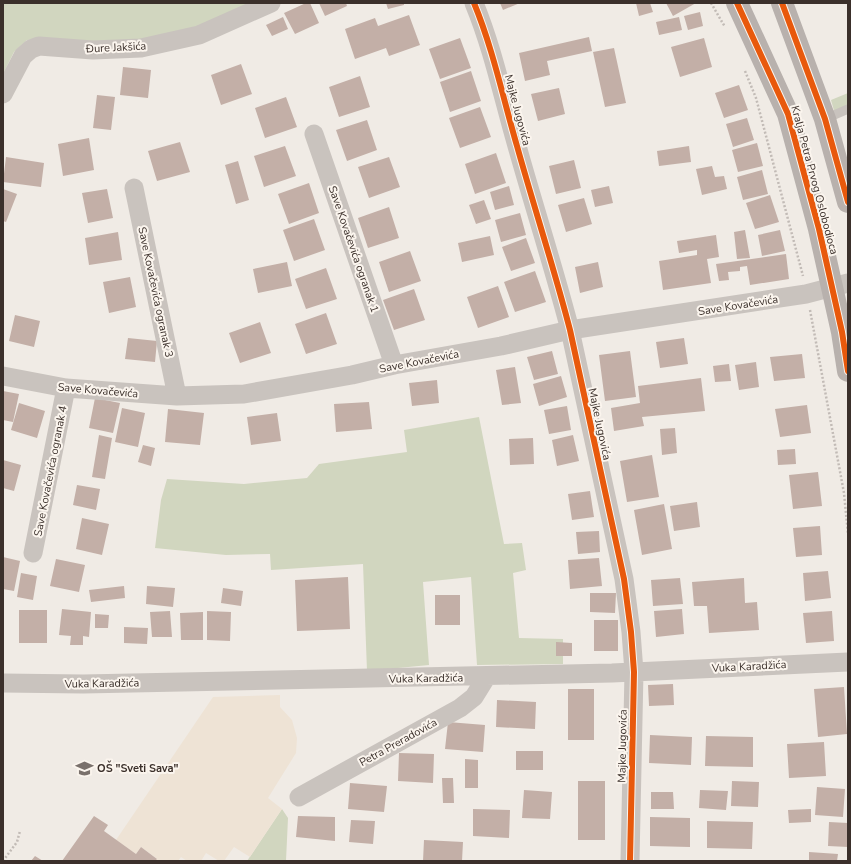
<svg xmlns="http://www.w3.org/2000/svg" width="851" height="864" font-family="'Nunito Sans',sans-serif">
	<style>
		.green { fill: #d1d6bf }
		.plaza { fill: #eee3d5 }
		.building { fill: #c3afa7 }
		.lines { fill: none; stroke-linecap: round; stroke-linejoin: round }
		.path { stroke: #c2bbb6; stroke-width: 2.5; stroke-dasharray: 2 2; stroke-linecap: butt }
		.service { stroke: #c9c3be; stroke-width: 9 }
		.minor { stroke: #c9c3be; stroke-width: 19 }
		.primary { stroke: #b8b1ad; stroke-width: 22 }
		.cycleway-casing { stroke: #fbf5ee; stroke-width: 8 }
		.cycleway { stroke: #e8590c; stroke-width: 6 }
		.labels { text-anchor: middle; stroke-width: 4; stroke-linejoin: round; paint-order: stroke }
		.street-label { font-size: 11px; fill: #3b302b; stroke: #fbf5ee }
		.poi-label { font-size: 11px; font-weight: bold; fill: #3b302b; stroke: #fbf5ee; text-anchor: start }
	</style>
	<rect width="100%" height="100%" fill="#f0ebe5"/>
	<!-- green -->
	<path class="green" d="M3 3H254L183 34 105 45 41 39 27 40 14 52 3 74Z
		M848 93V109L835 114 831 100Z
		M479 417 504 544 522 543 526 570 513 573 519 638 563 639V664L477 665 471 577 423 582 429 665 367 671 363 564 271 570 270 554 226 555 155 548 161 500 167 479 244 484 307 478 319 464 407 452 404 430Z
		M282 809 288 818 286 861H247Z"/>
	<!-- plaza -->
	<path class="plaza" d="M280 695V707L292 720 297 738 296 753 268 798 282 809 250 857 234 847 224 861H219L206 853 201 861H187L181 857 178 861H155L156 858 141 847 136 854 116 840 213 697Z"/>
	<!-- building -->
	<path class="building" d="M306 3H310L319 23 295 34 284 13Z
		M319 3H346L347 6 325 16Z
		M386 3H404V5L388 9Z
		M500 3H520L503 10Z
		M636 3H650L653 12 639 16Z
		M666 3H696L673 16Z
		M700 12 703 26 688 30 684 16Z
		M409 15 420 45 389 56 386 48 355 59 345 29 375 18 378 26Z
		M283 17 288 29 272 36 266 25Z
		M679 17 682 30 659 35 656 22Z
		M589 37 592 51 547 61 550 75 525 81 519 53Z
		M460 38 471 68 440 79 429 49Z
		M704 38 712 67 680 77 671 47Z
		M614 48 626 103 605 107 593 52Z
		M241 64 252 94 221 105 211 75Z
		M123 67 151 70 148 98 120 95Z
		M471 71 481 101 450 112 440 82Z
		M360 76 370 107 339 117 329 87Z
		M739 85 748 110 724 118 715 93Z
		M559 88 565 114 538 121 531 94Z
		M97 95 115 97 111 130 93 128Z
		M286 97 297 127 265 138 255 108Z
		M480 107 491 137 460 148 449 118Z
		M747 118 754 140 733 147 726 124Z
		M367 120 377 150 347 161 336 130Z
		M89 138 94 170 63 176 58 144Z
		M180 142 190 172 157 181 148 151Z
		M757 143 763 166 738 172 732 150Z
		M285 146 296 176 264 187 254 156Z
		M689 146 691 162 659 166 657 151Z
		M496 153 506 183 475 194 465 164Z
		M6 157 44 163 41 187 3 182Z
		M389 157 400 187 369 198 358 167Z
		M574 160 581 188 556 194 549 166Z
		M238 161 249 200 236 204 225 165Z
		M712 166 715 177 724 176 727 189 702 195 696 169Z
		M762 170 768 194 743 200 737 177Z
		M309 183 319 213 289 224 278 194Z
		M509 186 514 205 495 210 490 192Z
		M609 186 613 203 595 207 591 190Z
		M3 189 17 194 6 222 3 221Z
		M107 189 113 218 88 223 82 193Z
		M770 195 779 222 755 229 746 203Z
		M584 198 592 224 566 232 558 205Z
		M484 200 491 219 476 224 469 205Z
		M389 207 399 238 368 248 358 218Z
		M520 213 526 235 501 242 495 220Z
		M314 219 325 250 294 261 283 230Z
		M745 230 750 258 737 259 734 232Z
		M780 230 785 251 762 256 758 235Z
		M118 232 122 260 89 265 85 238Z
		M716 235 719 257 707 259 711 283 663 290 659 261 697 255V250L679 253 677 241Z
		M490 236 494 255 462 262 458 243Z
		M526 238 535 263 511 271 502 247Z
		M410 251 421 281 389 292 379 262Z
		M786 254 789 279 750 285 747 266 740 267V271L728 272 729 280 719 281 716 264Z
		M287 262 292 286 258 293 253 269Z
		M598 262 603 287 580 293 575 267Z
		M326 268 337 299 306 309 295 279Z
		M535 271 546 302 515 312 504 282Z
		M130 277 136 307 109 313 103 282Z
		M498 286 509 317 478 328 467 297Z
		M414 289 425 320 394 330 383 300Z
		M326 313 337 344 306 354 295 324Z
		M15 315 40 321 34 347 9 341Z
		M260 322 271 353 240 363 229 333Z
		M128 338 157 341 155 362 125 359Z
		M684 338 688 364 660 368 656 342Z
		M552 351 558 374 534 380 527 357Z
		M630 351 636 397 605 401 599 355Z
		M802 354 805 378 774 381 770 357Z
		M756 362 759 387 739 390 735 365Z
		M729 364 731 381 715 382 713 366Z
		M515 367 521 403 502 405 496 370Z
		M561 376 567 397 539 406 533 384Z
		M701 378 705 411 642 417 644 426 614 431 611 408 640 403 638 386Z
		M437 380 439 403 412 406 409 383Z
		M3 391 19 394 13 422 3 420Z
		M95 398 120 403 113 433 89 428Z
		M369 402 372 429 336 432 334 404Z
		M19 403 45 411 37 438 11 430Z
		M807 405 811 433 780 437 775 409Z
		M567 406 571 430 549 434 544 410Z
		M122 408 145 413 138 447 115 442Z
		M168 409 204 413 200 445 165 442Z
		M277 413 281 441 251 445 247 417Z
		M675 428 677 453 662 455 660 429Z
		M99 435 112 438 105 479 92 477Z
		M573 435 579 461 557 466 552 440Z
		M533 438 534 464 510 465 509 439Z
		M143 445 155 448 151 466 138 462Z
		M795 449 796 464 778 465 777 450Z
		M652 455 659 497 627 502 620 461Z
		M3 460 21 465 14 491 3 488Z
		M818 472 822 506 793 509 789 475Z
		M77 485 100 489 96 510 73 505Z
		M590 491 594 517 572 520 568 494Z
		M697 502 700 527 674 531 670 506Z
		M664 504 672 549 642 555 634 510Z
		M82 518 109 524 102 555 76 549Z
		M820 526 822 555 796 557 793 528Z
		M599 531 600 552 578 554 576 532Z
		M3 557 20 561 14 591 3 589Z
		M599 558 602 586 570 589 568 560Z
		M56 559 85 565 79 592 50 586Z
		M828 571 831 598 805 601 803 573Z
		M21 573 37 576 33 600 17 597Z
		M348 577 350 629 297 631 295 580Z
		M680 578 683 604 653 606 651 580Z
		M744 578 745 603 757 602 759 630 709 633 707 606H694L692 582Z
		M124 586 125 598 91 602 89 590Z
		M147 586 175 588 173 607 146 604Z
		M223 588 243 591 241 606 221 603Z
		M590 593H616L615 613 590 612Z
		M435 595H460V625H435Z
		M62 609 91 612 89 637 83 636V645H70L71 636 59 635Z
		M682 609 684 634 656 637 654 611Z
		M19 610H47V643H19Z
		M170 611 172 637H152L150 612Z
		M207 611 231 612 230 641 207 640Z
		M832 611 834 641 806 643 803 613Z
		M203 612V640H181L180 613Z
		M95 614 109 615 108 628H95Z
		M594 620H618V651H594Z
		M124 627 148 628 147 644 124 643Z
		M556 642 572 643V656H556Z
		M673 684 674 705 649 706 648 685Z
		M844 687 847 734 818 737 814 689Z
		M568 689H594V740H568Z
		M497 700 536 702 535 729 496 727Z
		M448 722 485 725 483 752 445 749Z
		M650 735 692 737 691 765 649 763Z
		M706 736 753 737V767L705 766Z
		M824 742 826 776 789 778 787 744Z
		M516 751H543V770H516Z
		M399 753 434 754 433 783 398 781Z
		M465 759 478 760V788H465Z
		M442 778H453L454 803H443Z
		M578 781H605V840H578Z
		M732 781 759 782 758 807 731 806Z
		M350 783 387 786 384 812 348 809Z
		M817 787 845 789 843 817 815 815Z
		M524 790 552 792 550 819 522 818Z
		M700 790 728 791 726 810 699 808Z
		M651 792H673L674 809H651Z
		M473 809 510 810 509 838 473 836Z
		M811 809V822L789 823 788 810Z
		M94 816 108 825 104 831 136 854 141 847 157 859 155 861H62Z
		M298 816 335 817V841L296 837Z
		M650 817 690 818V847L650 846Z
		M351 820 375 821 373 844 349 842Z
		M707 821 753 822 752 849 707 848Z
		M829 822 848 823V847L828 846Z
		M424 840 463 842 462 861H423Z
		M809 852 838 854 837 861H809Z
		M35 856 43 861H31Z"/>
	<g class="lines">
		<!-- path -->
		<path class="path" d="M711 3 725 27
			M745 71 756 98 803 276
			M810 310 844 493 848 534
			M3 861 17 842 20 831"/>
		<!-- service -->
		<path class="service" d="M825 119 848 109"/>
		<!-- minor -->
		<path class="minor" d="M474 3C493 49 503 98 517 146 534 207 554 268 570 330L624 579 631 632 634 672 630 861
			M3 94 23 56 31 49 39 46 93 50 141 48 199 35 271 3
			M314 134 394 365
			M134 188 177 396
			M3 376 66 388 177 396 244 394 352 375 394 365 501 346 570 330 806 294 848 283
			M33 553 66 388
			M3 683 83 684 612 673 848 662
			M299 797 460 708 474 697 487 676"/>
		<!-- primary -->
		<path class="primary" d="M737 3 788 114 819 229 842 332 848 371
			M782 3 825 119 848 202"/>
		<defs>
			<path id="cycleway" d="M474 3C493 49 503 98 517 146 534 207 554 268 570 330L624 579 631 632 634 672 630 861
				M737 3 788 114 819 229 842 332 848 371
				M782 3 825 119 848 202"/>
		</defs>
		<!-- cycleway casing -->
		<use href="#cycleway" class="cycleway-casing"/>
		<!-- cycleway -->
		<use href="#cycleway" class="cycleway"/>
	</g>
	<!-- icons -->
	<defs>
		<symbol id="school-bare" viewBox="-9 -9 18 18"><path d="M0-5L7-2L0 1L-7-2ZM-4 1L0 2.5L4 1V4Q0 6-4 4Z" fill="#7a716c" stroke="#fbf5ee" stroke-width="2.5" paint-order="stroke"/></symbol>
	</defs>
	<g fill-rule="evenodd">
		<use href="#school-bare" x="72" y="756" width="25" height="25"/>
	</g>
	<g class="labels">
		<!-- street labels -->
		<g class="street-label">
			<text transform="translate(116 47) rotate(-3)" y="4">Đure Jakšića</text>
			<text transform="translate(518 110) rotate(75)" y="4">Majke Jugovića</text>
			<text transform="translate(815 180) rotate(75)" y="4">Kralja Petra Prvog Oslobodioca</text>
			<text transform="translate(354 249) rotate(71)" y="4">Save Kovačevića ogranak 1</text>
			<text transform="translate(156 292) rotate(78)" y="4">Save Kovačevića ogranak 3</text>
			<text transform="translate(738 305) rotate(-9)" y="4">Save Kovačevića</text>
			<text transform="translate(419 361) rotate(-11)" y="4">Save Kovačevića</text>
			<text transform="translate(98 390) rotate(5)" y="4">Save Kovačevića</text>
			<text transform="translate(600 424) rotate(78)" y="4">Majke Jugovića</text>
			<text transform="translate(50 471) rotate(-79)" y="4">Save Kovačevića ogranak 4</text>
			<text transform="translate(749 666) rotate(-3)" y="4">Vuka Karadžića</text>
			<text transform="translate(426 678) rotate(-1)" y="4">Vuka Karadžića</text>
			<text transform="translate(102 683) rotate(-1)" y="4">Vuka Karadžića</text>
			<text transform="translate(398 742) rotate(-29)" y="4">Petra Preradovića</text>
			<text transform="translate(622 746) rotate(-89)" y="4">Majke Jugovića</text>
		</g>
		<!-- poi labels -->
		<g class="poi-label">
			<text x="97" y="772">OŠ "Sveti Sava"</text>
		</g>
	</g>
	<!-- border -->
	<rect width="851" height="864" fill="none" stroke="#3b302b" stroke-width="8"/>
</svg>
